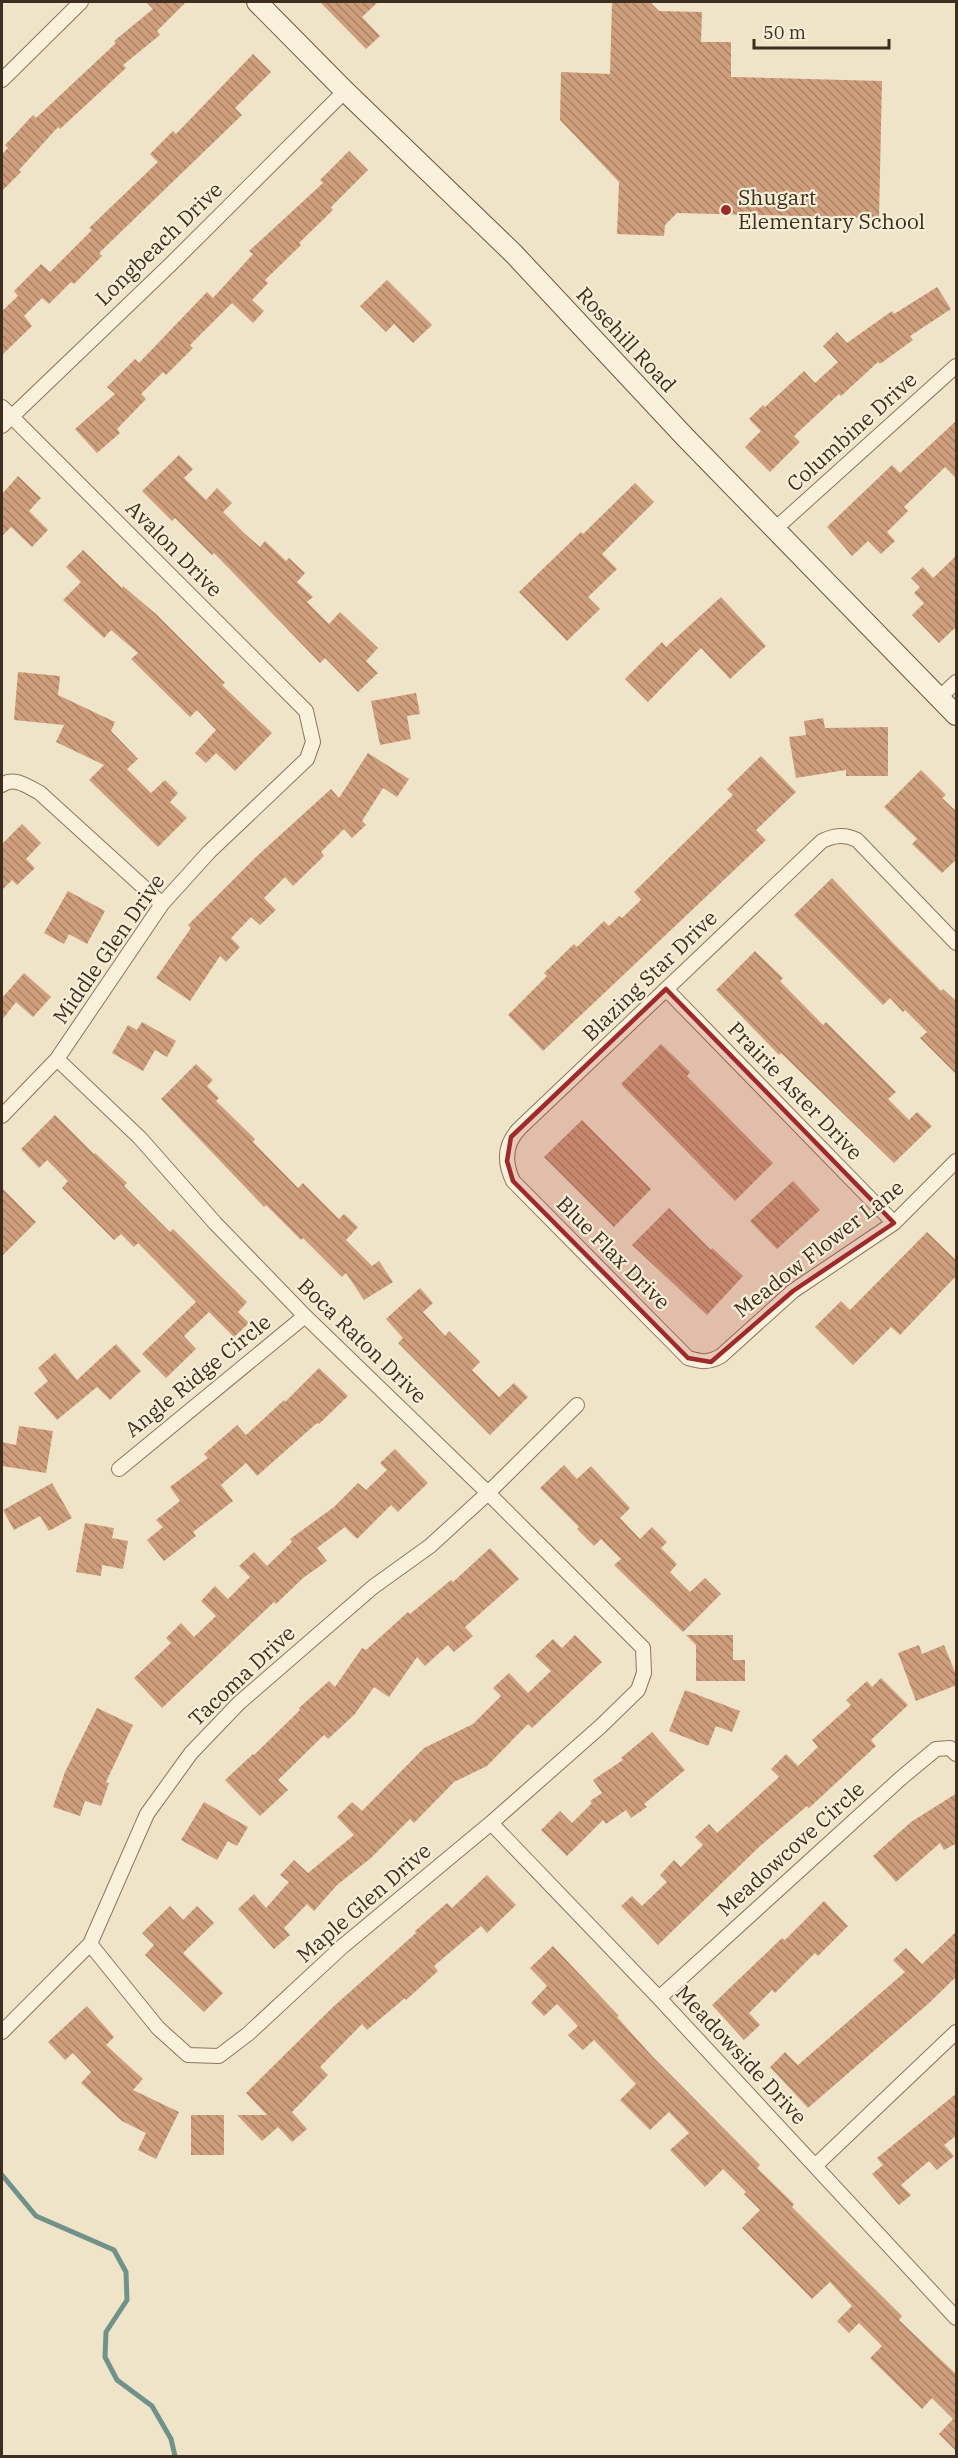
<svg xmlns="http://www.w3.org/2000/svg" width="958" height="2458" font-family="'IBM Plex Serif',serif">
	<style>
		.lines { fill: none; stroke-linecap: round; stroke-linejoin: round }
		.stream { stroke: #6f938a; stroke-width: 5 }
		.building { fill: url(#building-back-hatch) }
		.street-casing { stroke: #8d765c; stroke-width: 16 }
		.secondary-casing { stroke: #6f573f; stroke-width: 22 }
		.street { stroke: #faf1dc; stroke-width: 14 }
		.secondary { stroke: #faf1dc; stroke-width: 20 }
		.marked { fill: #9e2a2b; fill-opacity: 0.2; stroke: #9e2a2b; stroke-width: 4.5; stroke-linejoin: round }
		.poi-dot { fill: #9e2a2b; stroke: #f7eed8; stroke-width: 2 }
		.labels { text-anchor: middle; stroke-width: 4.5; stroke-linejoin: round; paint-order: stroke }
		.poi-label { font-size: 21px; fill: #3d2e20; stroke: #f7eed8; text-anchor: start }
		.street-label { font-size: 21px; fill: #3d2e20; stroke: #f7eed8 }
	</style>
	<defs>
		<pattern id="building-back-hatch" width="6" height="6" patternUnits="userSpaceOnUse" patternTransform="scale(1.5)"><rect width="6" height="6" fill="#cf9f7d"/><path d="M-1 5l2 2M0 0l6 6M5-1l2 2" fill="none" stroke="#a98266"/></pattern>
	</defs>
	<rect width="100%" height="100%" fill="#f0e4c8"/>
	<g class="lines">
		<!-- stream -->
		<path class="stream" d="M2 2175 36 2216 114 2250 126 2272 127 2300 106 2332 105 2357 117 2380 152 2406 171 2439 175 2456"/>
	</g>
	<!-- building -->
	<path class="building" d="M146 2H186L157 31 160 35 123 65 126 68 60 129 58 127 19 170 21 172 2 191V154L8 148 5 145 33 115 36 118 116 43 114 41 153 9Z
		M320 2H378L362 17 380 36 366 49Z
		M612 2H650L659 11 702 12 701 42H731V77L882 81 879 218 677 213 665 225 664 236 617 234 619 182 560 120 561 72 610 74Z
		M253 54 271 72 235 108 242 115 99 253 102 256 74 284 71 282 49 304 42 298 24 316 32 326 2 355V311L18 296 14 291 41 264 50 272 92 230 89 228 158 162 150 154 173 131 176 134Z
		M349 151 368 170 331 207 333 210 299 243 301 245 265 280 268 283 252 300 264 311 253 323 232 303 190 345 193 348 166 375 163 372 141 394 146 399 117 429 120 433 97 453 75 429 115 394 107 387 135 359 139 363 207 292 213 298 253 254 249 251 323 183 320 180Z
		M387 280 432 325 413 343 394 324 386 332 360 306Z
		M937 287 951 309 910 336 913 340 880 364 878 362 841 396 839 394 794 436 800 442 770 472 745 447 761 431 749 419 763 405 765 407 804 371 815 383 838 362 823 346 837 332 847 343 892 311 894 314Z
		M957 420V479L945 467 904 507 908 511 887 532 895 541 881 554 868 541 852 556 827 527 892 465 900 473Z
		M179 455 193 469 184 478 206 500 217 488 232 503 223 512 244 533 260 547 265 541 286 561 289 558 305 573 297 582 313 597 307 602 329 624 340 612 378 648 366 661 378 673 358 692 325 658 320 663 214 553 212 555 175 518 172 521 142 491Z
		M18 476 41 498 29 511 48 530 32 547 11 527 2 536V494Z
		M635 483 654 502 602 554 617 569 588 597 600 609 567 641 519 592 581 532 583 534Z
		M83 550 122 588 123 586 156 614 225 683 222 685 272 733 235 771 216 753 206 763 195 753 216 730 197 710 190 717 131 659 138 653 111 630 104 638 63 600 81 582 66 567Z
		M957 555V626L939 643 912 615 924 603 914 593 920 587 911 578 923 567 933 578Z
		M721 597 766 646 730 679 701 648 648 702 625 679 662 642 666 647Z
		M18 672 60 676 58 695 115 722 111 731 138 759 127 769 151 793 165 780 178 793 170 802 187 818 158 847 89 780 104 765 56 742 64 725 14 720Z
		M416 693 420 714 407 716 411 739 380 745 371 701Z
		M823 718 825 728 888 727V776H846V770L796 778 789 737 806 735 804 721Z
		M368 753 409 779 397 797 383 788 362 821 366 825 352 838 344 829 321 852 324 856 293 886 285 877 264 898 276 910 260 925 251 917 231 938 240 947 226 962 220 956 190 1001 156 978 191 928 188 925 256 857 331 789 339 798Z
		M761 756 796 792 756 830 766 840 543 1051 508 1015 547 976 544 973 574 944 577 947 604 921 609 926 619 916 622 918 641 900 634 892 733 795 727 789Z
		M921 770 946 795 942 798 957 812V859L942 873 912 844 917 839 884 807Z
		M22 824 41 843 26 859 35 868 17 885 12 880 2 890V844Z
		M832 878 894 944 941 991 943 989 957 1002V1075L920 1038 927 1032 905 1010 903 1012 890 998 883 1005 794 915Z
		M68 891 105 911 87 944 69 934 64 944 44 933Z
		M755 951 783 978 780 981 823 1025 826 1022 896 1092 888 1099 909 1120 917 1112 932 1126 894 1163 781 1053 779 1055 716 990Z
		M24 973 51 997 33 1017 16 1002 2 1020V998Z
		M142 1022 176 1041 167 1057 155 1050 143 1071 112 1053 128 1025 137 1030Z
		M661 1044 690 1072 687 1076 773 1163 735 1201 621 1084Z
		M196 1064 213 1080 207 1086 219 1098 216 1101 255 1139 253 1142 298 1188 303 1183 339 1219 344 1214 358 1227 346 1240 372 1266 379 1261 393 1282 364 1300 346 1273 342 1277 303 1238 301 1240 266 1205 264 1207 161 1099Z
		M55 1115 94 1154 95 1153 127 1183 124 1186 170 1232 173 1229 247 1302 238 1312 249 1323 234 1337 209 1312 184 1336 196 1349 166 1378 142 1354 196 1302 138 1243 134 1247 121 1234 114 1240 62 1188 68 1181 47 1160 39 1168 21 1149Z
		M582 1120 651 1189 614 1227 544 1157Z
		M793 1181 820 1210 777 1249 750 1221Z
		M2 1188 36 1222 2 1256Z
		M669 1208 711 1250 712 1248 743 1276 707 1315 632 1245Z
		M927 1232 957 1261V1275L900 1335 891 1327 853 1365 815 1327 841 1301 850 1310Z
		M420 1288 433 1303 423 1312 445 1336 449 1331 480 1362 472 1370 499 1397 514 1383 528 1397 490 1435 398 1343 403 1338 386 1319Z
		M116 1344 141 1371 110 1400 97 1387 57 1420 34 1393 48 1381 38 1368 55 1353 77 1380Z
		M319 1368 348 1396 319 1424 317 1423 257 1476 246 1463 221 1485 233 1501 193 1532 196 1536 164 1561 147 1540 163 1527 156 1520 180 1501 170 1487 208 1458 204 1454 237 1425 246 1435 284 1400 285 1402Z
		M19 1426 53 1431 46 1473 2 1466V1442L16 1445Z
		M395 1449 428 1483 398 1512 391 1505 357 1539 345 1527 317 1548 327 1561 303 1578 276 1604 274 1602 162 1708 134 1678 171 1643 166 1638 181 1623 194 1637 216 1616 201 1601 215 1586 228 1599 250 1577 239 1566 254 1552 267 1566 292 1542 290 1539 334 1507 358 1483 366 1490 387 1470 380 1463Z
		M564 1465 577 1479 591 1466 630 1508 620 1518 640 1539 652 1527 667 1542 661 1548 677 1564 670 1572 690 1592 705 1578 721 1594 683 1632 614 1565 621 1559 601 1539 594 1546 577 1529 579 1527 540 1488Z
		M52 1483 72 1518 49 1531 40 1516 14 1530 3 1510Z
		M85 1523 114 1528 112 1538 128 1541 123 1569 102 1565 101 1576 76 1572Z
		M490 1548 519 1579 465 1627 473 1636 454 1652 448 1645 425 1666 417 1657 389 1697 374 1687 355 1714 328 1739 324 1735 278 1780 288 1790 260 1816 225 1780 253 1754 254 1755 300 1710 299 1708 329 1681 335 1687 362 1648 366 1650 408 1612 410 1614 451 1580 453 1582Z
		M575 1635 602 1662 532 1728 528 1724 487 1766 454 1782 414 1823 410 1819 371 1858 337 1885 314 1911 307 1904 284 1928 290 1935 274 1949 238 1909 254 1894 266 1908 289 1882 280 1875 294 1860 308 1873 354 1835 337 1817 352 1802 362 1811 424 1748 473 1724 501 1696 493 1688 509 1673 528 1693 551 1671 535 1656 553 1639 562 1648Z
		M686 1635H733V1660H745V1681H696V1645Z
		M919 1645 922 1654 944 1645 957 1677V1685L916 1701 898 1653Z
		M881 1678 908 1705 871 1740 876 1746 809 1808 807 1806 759 1847 658 1945 621 1906 632 1896 642 1906 667 1882 660 1875 674 1860 681 1867 703 1845 695 1837 709 1824 717 1833 779 1777 771 1769 786 1754 798 1766 818 1747 812 1740 851 1705 846 1700 867 1681 872 1687Z
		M685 1690 740 1711 732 1732 716 1726 708 1746 669 1731Z
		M97 1708 133 1725 106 1782 109 1783 101 1806 85 1801 80 1816 53 1807 65 1772Z
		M652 1732 685 1770 644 1804 647 1807 631 1818 626 1810 606 1824 603 1820 567 1856 541 1830 560 1811 572 1823 592 1803 590 1801 602 1793 593 1780 623 1760 621 1758Z
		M957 1793V1843L944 1850 940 1843 896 1882 873 1856 911 1822Z
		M204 1802 248 1827 237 1846 228 1841 217 1860 181 1840Z
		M487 1875 516 1905 487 1933 481 1926 434 1966 438 1971 406 2000 405 1998 367 2030 362 2024 320 2067 328 2075 292 2112 307 2129 292 2142 278 2127 262 2141 237 2115H267L246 2093 333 2007 416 1933 415 1931 447 1903 452 1908Z
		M824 1901 848 1926 818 1956 815 1953 775 1993 772 1990 749 2013 760 2025 744 2040 712 2005 782 1938 785 1940Z
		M170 1906 183 1920 197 1906 214 1923 183 1953 223 1993 204 2012 145 1955 154 1945 142 1933Z
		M957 1931V1976L928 2004 808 2108 770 2067 785 2052 798 2065 905 1972 893 1960 906 1948 922 1964Z
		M553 1946 619 2016 617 2017 652 2056 760 2165 757 2168 794 2204 792 2207 902 2316 899 2320 957 2375V2452L939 2434 953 2419 932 2398 922 2409 870 2358 882 2346 859 2323 849 2333 837 2321 852 2306 830 2282 812 2299 742 2228 760 2210 744 2194 746 2192 723 2169 705 2187 670 2150 689 2133 669 2112 650 2130 620 2100 636 2084 594 2040 583 2050 568 2035 578 2026 557 2004 544 2016 531 2003 547 1986 530 1968Z
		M87 2006 114 2037 106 2045 143 2079 133 2090 179 2112 156 2159 138 2150 146 2133 122 2121 81 2083 91 2072 73 2053 65 2060 48 2042Z
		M957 2093V2135L944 2145 954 2156 937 2170 929 2161 901 2185 911 2195 899 2205 872 2174 883 2165 877 2158Z
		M191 2115H224V2155H191Z"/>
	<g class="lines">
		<defs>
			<path id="street" d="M2 80 81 2
				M2 407 306 711 313 742 307 759 209 852 162 904 57 1059 2 1116
				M2 426 170 265 345 91
				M775 529 956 366
				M940 697 956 682
				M2 785C14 776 27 786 40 793L162 904
				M956 943 857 840C845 834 835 835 822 841L520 1128C504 1144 504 1162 513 1181L688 1358C702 1362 708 1363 721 1356L793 1291 894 1223 956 1161
				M666 989 894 1223
				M57 1059 140 1138 215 1223 305 1316 488 1493 643 1648 644 1673 638 1690 601 1726 491 1823 343 1946 248 2034 219 2056 188 2055 158 2028 90 1944
				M119 1469 305 1316
				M491 1823 659 1998 956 2318
				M659 1998 900 1779 936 1749 950 1748 956 1754
				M2 2032 90 1944 147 1814 191 1753 239 1703 373 1587 430 1546 488 1493 577 1405
				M816 2165 956 2032"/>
			<path id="secondary" d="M257 2 345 91 514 254 685 437 956 715"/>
		</defs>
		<!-- street casing -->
		<use href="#street" class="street-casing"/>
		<!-- secondary casing -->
		<use href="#secondary" class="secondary-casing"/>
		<!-- street -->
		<use href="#street" class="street"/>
		<!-- secondary -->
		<use href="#secondary" class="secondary"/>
	</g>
	<!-- marked area -->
	<path class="marked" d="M666 989 894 1223 793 1291 711 1362 688 1358 513 1181 507 1161 511 1137Z"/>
	<!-- markers -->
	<circle class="poi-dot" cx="726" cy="210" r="6"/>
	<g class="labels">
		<!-- poi labels -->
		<g class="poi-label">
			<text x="738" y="205">Shugart<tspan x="738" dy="24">Elementary School</tspan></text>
		</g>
		<!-- street labels -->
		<g class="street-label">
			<text transform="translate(159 244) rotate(-44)" y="7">Longbeach Drive</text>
			<text transform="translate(626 340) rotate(47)" y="7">Rosehill Road</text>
			<text transform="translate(852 432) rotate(-42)" y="7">Columbine Drive</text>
			<text transform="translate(174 549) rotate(45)" y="7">Avalon Drive</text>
			<text transform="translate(109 949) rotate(-55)" y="7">Middle Glen Drive</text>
			<text transform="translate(650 976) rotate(-44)" y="7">Blazing Star Drive</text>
			<text transform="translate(795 1091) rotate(46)" y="7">Prairie Aster Drive</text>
			<text transform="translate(819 1249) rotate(-38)" y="7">Meadow Flower Lane</text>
			<text transform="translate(613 1253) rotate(45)" y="7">Blue Flax Drive</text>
			<text transform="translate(362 1341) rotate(44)" y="7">Boca Raton Drive</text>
			<text transform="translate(198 1376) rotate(-39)" y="7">Angle Ridge Circle</text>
			<text transform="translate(242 1676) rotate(-43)" y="7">Tacoma Drive</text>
			<text transform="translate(791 1849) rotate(-42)" y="7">Meadowcove Circle</text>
			<text transform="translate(364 1903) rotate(-41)" y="7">Maple Glen Drive</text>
			<text transform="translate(741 2055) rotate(47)" y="7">Meadowside Drive</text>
		</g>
	</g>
	<!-- border -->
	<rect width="958" height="2458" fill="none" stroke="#3d2e20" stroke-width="6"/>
	<!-- scale -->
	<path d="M754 39v9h135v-9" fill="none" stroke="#3d2e20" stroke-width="3"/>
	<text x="763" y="39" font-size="18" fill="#3d2e20" stroke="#f7eed8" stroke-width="4.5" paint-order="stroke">50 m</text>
</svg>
